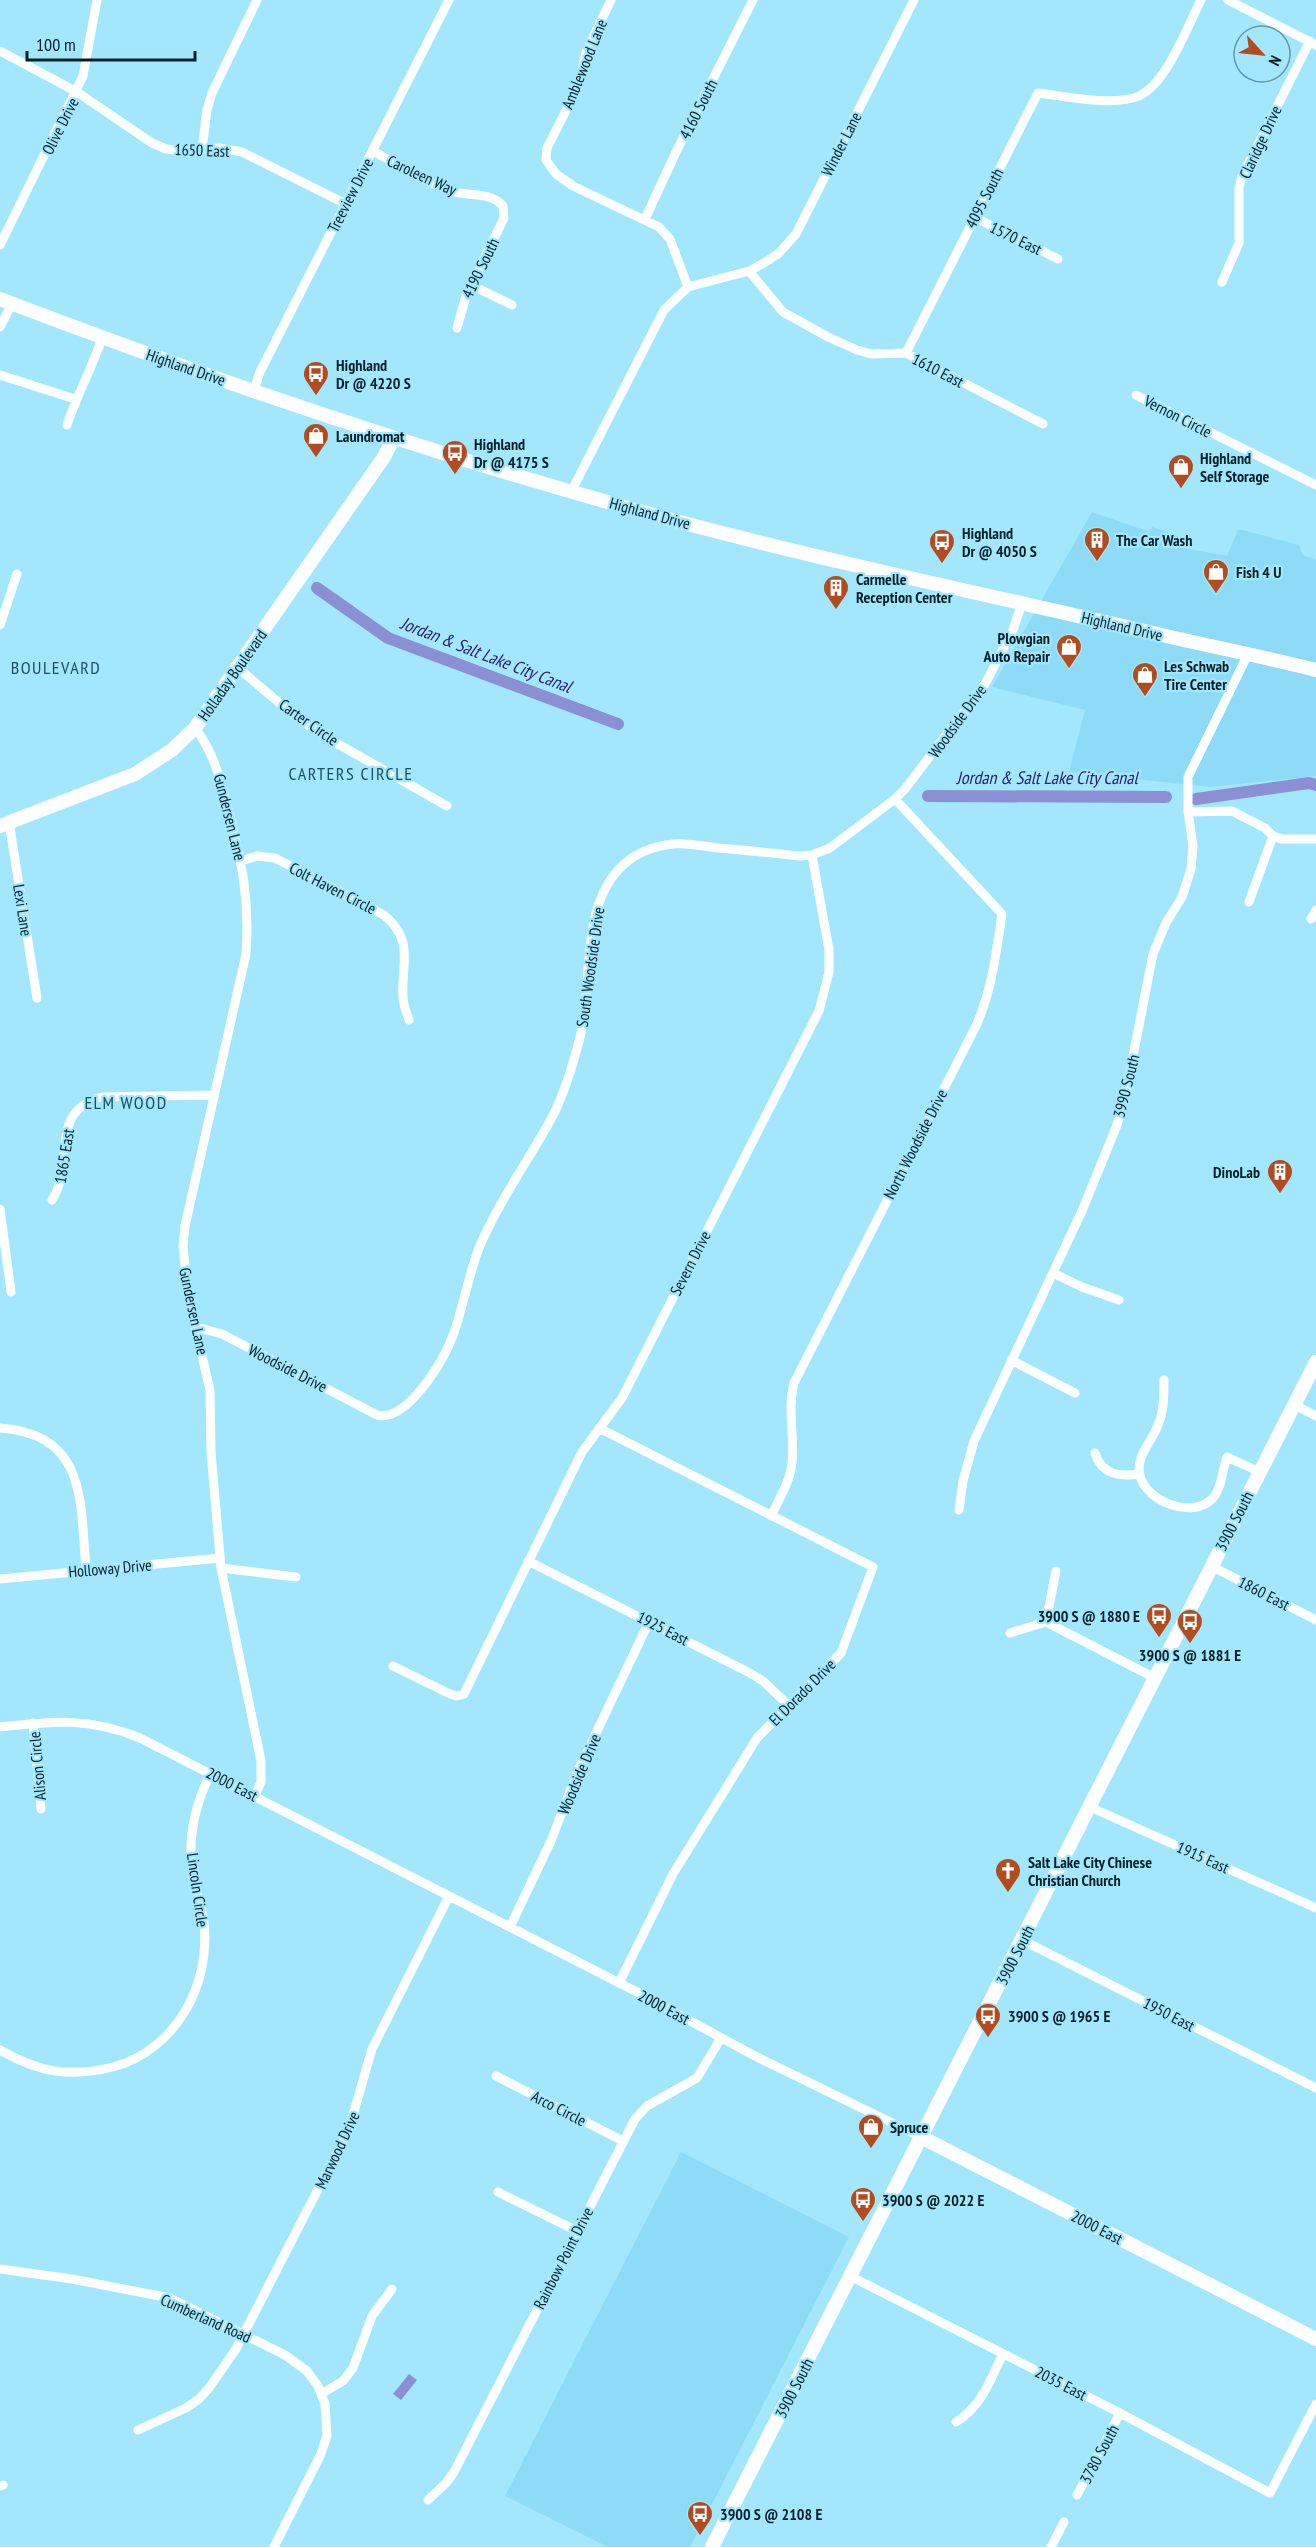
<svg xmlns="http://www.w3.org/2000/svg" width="1316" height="2547" font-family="'PT Sans Narrow',sans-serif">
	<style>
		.built { fill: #8ddbf6 }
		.water { fill: #8d8fd4 }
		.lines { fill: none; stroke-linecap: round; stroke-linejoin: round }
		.canal { stroke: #8d8fd4; stroke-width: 12 }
		.street { stroke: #fff; stroke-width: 9 }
		.secondary { stroke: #fff; stroke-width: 14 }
		.labels { text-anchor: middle; stroke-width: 4.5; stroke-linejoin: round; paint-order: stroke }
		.street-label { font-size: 16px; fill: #032029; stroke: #a3e7ff }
		.poi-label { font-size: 16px; font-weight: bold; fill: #032029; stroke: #a3e7ff; text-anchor: start }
		.water-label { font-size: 18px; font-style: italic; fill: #2c2171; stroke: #a3e7ff }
		.neighbourhood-label { font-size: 18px; letter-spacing: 1.5px; fill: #1b4f5f; stroke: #a3e7ff }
	</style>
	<rect width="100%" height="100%" fill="#a3e7ff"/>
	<!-- built -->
	<path class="built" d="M1092 512 1150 532 1152 527 1169 533 1173 546 1227 556 1238 530H1243L1299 545 1303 555 1316 560V776L1210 787 1069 772 1085 710 992 687Z
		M681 2152 849 2237 690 2547H608L505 2496Z"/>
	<!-- water -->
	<path class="water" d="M409 2374 417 2380 401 2400 393 2394Z"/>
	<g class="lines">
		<!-- canal -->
		<path class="canal" d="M317 588 388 638 618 724
			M928 796 1166 797
			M1196 799 1309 783 1316 785"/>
		<!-- street -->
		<path class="street" d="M611 0 586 52 579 85 547 148 546 160 556 174 573 186 659 227 670 239 688 287
			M1228 0 1316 45
			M0 51 77 92 152 143 166 149 182 151 220 148 242 152 346 204
			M202 149 207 110 212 93 257 0
			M373 151C399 165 425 183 454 192 470 196 491 192 503 206L504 218 466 296 457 328
			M974 217 1058 259
			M645 219 677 150 753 0
			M0 245 83 76 97 0
			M749 271 783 312 828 337 857 350 871 354 906 353 1043 424
			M1222 282 1239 243V188L1242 176 1310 41
			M471 285 512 305
			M0 327 12 304
			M906 353 1038 93C1065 96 1114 107 1139 96 1167 83 1187 27 1201 0
			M0 375 75 399
			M254 391 259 374 449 0
			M1136 395 1316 485
			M67 425C77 395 92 368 102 338
			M571 492 664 310 688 287 749 271 764 263 778 254 796 234 914 0
			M0 625 17 574
			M238 668 296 717 324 736 447 806
			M195 728C216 756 220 780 229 813 242 864 250 900 246 954L185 1226 183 1246 188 1296 210 1390 211 1452 221 1568 261 1761V1782L255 1796
			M1188 812 1232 811 1265 828 1273 836 1281 839H1316
			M9 822 37 998
			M241 861 257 856 275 858 384 915C415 941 401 963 403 997 403 1005 407 1013 409 1020
			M1249 902 1273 836
			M1311 919 1316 910
			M52 1200C76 1163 47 1111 102 1097L214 1095
			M0 1209 11 1292
			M1053 1273 1082 1287 1119 1300
			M196 1327 222 1334 377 1415C402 1422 431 1378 442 1359 461 1326 465 1284 479 1248 498 1203 526 1164 550 1121 563 1098 571 1071 578 1045 595 988 577 908 623 865 636 853 655 846 673 844 687 843 703 846 718 848 745 850 772 853 799 856L812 855 830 848 895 799 905 789 985 684 1013 630 1022 603
			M1011 1360 1075 1393
			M1164 1380C1164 1395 1164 1411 1158 1425 1152 1442 1135 1456 1140 1476 1147 1502 1192 1519 1212 1499 1222 1489 1222 1470 1227 1457L1260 1472
			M1295 1405 1316 1416
			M0 1428C87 1434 80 1501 86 1569
			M599 1428 873 1567 841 1653 757 1738 673 1874 619 1983
			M1095 1453C1102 1475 1120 1477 1140 1474
			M959 1510 963 1481 974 1441 1082 1211 1117 1125 1125 1097 1153 954 1166 923 1182 897 1191 869 1193 846 1188 812V777L1248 654
			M771 1516C779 1499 790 1482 792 1463 795 1436 787 1410 794 1383L976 1026C992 990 996 953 1002 914L895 799
			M528 1561 748 1672 763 1681 789 1706
			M1211 1566 1316 1620
			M221 1568 296 1577
			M0 1579 220 1558
			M1046 1622 1056 1571
			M1010 1633 1046 1622 1155 1678
			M393 1666 450 1694 457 1696 464 1694 582 1452 622 1398 819 1011 829 972V950L812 855
			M33 1723 41 1809
			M0 1727C53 1721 89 1717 140 1738L637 1992 753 2055 921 2137
			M1090 1807 1316 1908
			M510 1927 551 1841 576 1775 649 1622
			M1022 1940 1316 2088
			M0 2050C38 2072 69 2078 113 2067 175 2050 211 1986 204 1923 202 1905 194 1888 192 1870 188 1836 196 1802 211 1773
			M496 2076 623 2141
			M498 2192 577 2231
			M0 2269 72 2279 170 2298 285 2355 307 2371 318 2386 325 2404 327 2436 320 2456 274 2547
			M850 2276 1120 2413 1270 2493 1316 2404
			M321 2394 343 2381 353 2368 372 2316 392 2289
			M956 2422C982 2406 990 2380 1003 2354
			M138 2430 186 2408 199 2399 209 2388 236 2349 349 2129 372 2049 449 1896
			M0 2486 3 2485
			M1077 2495 1120 2413
			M428 2500 446 2483 454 2472 635 2119 647 2106 697 2078 721 2038
			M1051 2547 1064 2522"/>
		<!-- secondary -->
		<path class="secondary" d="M0 299C223 384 449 460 680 522 839 564 1001 598 1162 635 1213 647 1265 657 1316 670
			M0 826 135 774 172 750 195 728 384 457 393 439
			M921 2137 1316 2339
			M712 2547 1316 1362"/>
	</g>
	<!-- icons -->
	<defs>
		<symbol id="bus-pin" viewBox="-11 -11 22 30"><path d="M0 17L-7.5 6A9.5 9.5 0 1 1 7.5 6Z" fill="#b24c1f" stroke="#a3e7ff"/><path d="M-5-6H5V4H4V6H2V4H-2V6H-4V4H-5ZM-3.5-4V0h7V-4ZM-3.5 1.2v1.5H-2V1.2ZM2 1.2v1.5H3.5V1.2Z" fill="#fff"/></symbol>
		<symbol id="shop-pin" viewBox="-11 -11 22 30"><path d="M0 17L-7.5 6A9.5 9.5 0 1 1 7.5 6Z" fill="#b24c1f" stroke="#a3e7ff"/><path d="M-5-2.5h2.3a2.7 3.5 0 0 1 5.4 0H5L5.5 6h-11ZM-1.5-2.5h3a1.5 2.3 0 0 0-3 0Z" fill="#fff"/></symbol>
		<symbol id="building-pin" viewBox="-11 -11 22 30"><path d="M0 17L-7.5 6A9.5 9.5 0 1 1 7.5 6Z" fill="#b24c1f" stroke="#a3e7ff"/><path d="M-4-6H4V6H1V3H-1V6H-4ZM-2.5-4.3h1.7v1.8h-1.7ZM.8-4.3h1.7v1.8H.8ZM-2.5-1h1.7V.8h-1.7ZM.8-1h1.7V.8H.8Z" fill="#fff"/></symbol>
		<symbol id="church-pin" viewBox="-11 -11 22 30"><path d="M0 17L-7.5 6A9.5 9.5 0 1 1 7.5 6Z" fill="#b24c1f" stroke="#a3e7ff"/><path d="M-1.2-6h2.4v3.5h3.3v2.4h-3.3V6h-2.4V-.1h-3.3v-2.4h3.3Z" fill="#fff"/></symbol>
	</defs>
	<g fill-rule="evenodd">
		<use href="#bus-pin" x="301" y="359" width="30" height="40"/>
		<use href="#shop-pin" x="301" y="421" width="30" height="40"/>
		<use href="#bus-pin" x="440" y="438" width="30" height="40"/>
		<use href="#shop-pin" x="1166" y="452" width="30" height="40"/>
		<use href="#building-pin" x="1082" y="525" width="30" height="40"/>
		<use href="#bus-pin" x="927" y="527" width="30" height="40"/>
		<use href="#shop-pin" x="1201" y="557" width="30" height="40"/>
		<use href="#building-pin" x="821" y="573" width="30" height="40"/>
		<use href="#shop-pin" x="1054" y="632" width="30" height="40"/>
		<use href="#shop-pin" x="1130" y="660" width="30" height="40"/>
		<use href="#building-pin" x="1265" y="1157" width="30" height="40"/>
		<use href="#bus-pin" x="1144" y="1601" width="30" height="40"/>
		<use href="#bus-pin" x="1175" y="1607" width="30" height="40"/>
		<use href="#church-pin" x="993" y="1856" width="30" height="40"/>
		<use href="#bus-pin" x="973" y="2001" width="30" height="40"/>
		<use href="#shop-pin" x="856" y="2112" width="30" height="40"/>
		<use href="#bus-pin" x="848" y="2185" width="30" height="40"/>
		<use href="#bus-pin" x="685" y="2499" width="30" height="40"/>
	</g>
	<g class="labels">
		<!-- street labels -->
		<g class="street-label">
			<text transform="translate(584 64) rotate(-68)" y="6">Amblewood Lane</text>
			<text transform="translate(698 109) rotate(-63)" y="6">4160 South</text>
			<text transform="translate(60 126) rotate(-63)" y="6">Olive Drive</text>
			<text transform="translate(1260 142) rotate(-65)" y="6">Claridge Drive</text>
			<text transform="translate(841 144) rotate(-63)" y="6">Winder Lane</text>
			<text transform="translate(202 150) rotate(2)" y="6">1650 East</text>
			<text transform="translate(422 175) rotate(25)" y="6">Caroleen Way</text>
			<text transform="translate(350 195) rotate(-63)" y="6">Treeview Drive</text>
			<text transform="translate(984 198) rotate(-63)" y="6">4095 South</text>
			<text transform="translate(1016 238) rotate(26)" y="6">1570 East</text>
			<text transform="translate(480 268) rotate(-64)" y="6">4190 South</text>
			<text transform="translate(186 367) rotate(19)" y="6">Highland Drive</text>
			<text transform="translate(938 370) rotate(27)" y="6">1610 East</text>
			<text transform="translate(1178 416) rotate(27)" y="6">Vernon Circle</text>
			<text transform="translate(650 513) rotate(15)" y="6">Highland Drive</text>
			<text transform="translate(1122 626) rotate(13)" y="6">Highland Drive</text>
			<text transform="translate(232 675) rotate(-55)" y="6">Holladay Boulevard</text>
			<text transform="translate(957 721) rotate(-54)" y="6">Woodside Drive</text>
			<text transform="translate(309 722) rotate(35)" y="6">Carter Circle</text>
			<text transform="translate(230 817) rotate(76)" y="6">Gundersen Lane</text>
			<text transform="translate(333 888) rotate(27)" y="6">Colt Haven Circle</text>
			<text transform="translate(23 910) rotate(81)" y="6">Lexi Lane</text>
			<text transform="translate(590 967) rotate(-82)" y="6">South Woodside Drive</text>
			<text transform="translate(1126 1086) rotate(-76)" y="6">3990 South</text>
			<text transform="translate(915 1144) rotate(-63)" y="6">North Woodside Drive</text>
			<text transform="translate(64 1156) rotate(-81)" y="6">1865 East</text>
			<text transform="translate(690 1263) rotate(-63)" y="6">Severn Drive</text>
			<text transform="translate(194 1311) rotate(78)" y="6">Gundersen Lane</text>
			<text transform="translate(288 1368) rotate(27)" y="6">Woodside Drive</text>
			<text transform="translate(1234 1521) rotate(-63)" y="6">3900 South</text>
			<text transform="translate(110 1568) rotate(-5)" y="6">Holloway Drive</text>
			<text transform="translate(1264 1593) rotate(27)" y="6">1860 East</text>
			<text transform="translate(663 1628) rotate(27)" y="6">1925 East</text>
			<text transform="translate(802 1692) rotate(-45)" y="6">El Dorado Drive</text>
			<text transform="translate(37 1766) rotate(-95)" y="6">Alison Circle</text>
			<text transform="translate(579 1774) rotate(-67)" y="6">Woodside Drive</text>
			<text transform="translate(232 1784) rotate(27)" y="6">2000 East</text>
			<text transform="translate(1203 1857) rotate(24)" y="6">1915 East</text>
			<text transform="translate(198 1890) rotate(82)" y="6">Lincoln Circle</text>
			<text transform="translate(1015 1955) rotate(-63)" y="6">3900 South</text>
			<text transform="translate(664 2007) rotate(28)" y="6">2000 East</text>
			<text transform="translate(1169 2014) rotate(27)" y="6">1950 East</text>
			<text transform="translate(559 2108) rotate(27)" y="6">Arco Circle</text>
			<text transform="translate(337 2150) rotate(-65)" y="6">Marwood Drive</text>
			<text transform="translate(1097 2227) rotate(27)" y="6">2000 East</text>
			<text transform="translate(563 2258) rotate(-63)" y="6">Rainbow Point Drive</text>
			<text transform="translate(206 2318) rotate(24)" y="6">Cumberland Road</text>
			<text transform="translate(1061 2383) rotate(27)" y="6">2035 East</text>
			<text transform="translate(794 2388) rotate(-63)" y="6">3900 South</text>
			<text transform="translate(1099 2454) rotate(-62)" y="6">3780 South</text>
		</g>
		<!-- poi labels -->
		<g class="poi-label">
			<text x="336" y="371">Highland<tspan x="336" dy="18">Dr @ 4220 S</tspan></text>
			<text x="336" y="442">Laundromat</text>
			<text x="474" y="450">Highland<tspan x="474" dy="18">Dr @ 4175 S</tspan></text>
			<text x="1200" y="464">Highland<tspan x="1200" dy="18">Self Storage</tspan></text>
			<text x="962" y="539">Highland<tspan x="962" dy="18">Dr @ 4050 S</tspan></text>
			<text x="1116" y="546">The Car Wash</text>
			<text x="1236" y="578">Fish 4 U</text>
			<text x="856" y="585">Carmelle<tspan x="856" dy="18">Reception Center</tspan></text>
			<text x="1050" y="644" text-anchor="end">Plowgian<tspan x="1050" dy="18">Auto Repair</tspan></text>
			<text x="1164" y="672">Les Schwab<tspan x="1164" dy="18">Tire Center</tspan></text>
			<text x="1260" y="1178" text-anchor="end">DinoLab</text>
			<text x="1140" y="1622" text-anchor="end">3900 S @ 1880 E</text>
			<text x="1190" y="1661" text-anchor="middle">3900 S @ 1881 E</text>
			<text x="1028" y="1868">Salt Lake City Chinese<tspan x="1028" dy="18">Christian Church</tspan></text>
			<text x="1008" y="2022">3900 S @ 1965 E</text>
			<text x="890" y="2133">Spruce</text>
			<text x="882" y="2206">3900 S @ 2022 E</text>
			<text x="720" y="2520">3900 S @ 2108 E</text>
		</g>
		<!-- water labels -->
		<g class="water-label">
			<text transform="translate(486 655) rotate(21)" y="6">Jordan &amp; Salt Lake City Canal</text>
			<text x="1047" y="784">Jordan &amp; Salt Lake City Canal</text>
		</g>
		<!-- neighbourhood labels -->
		<g class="neighbourhood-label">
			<text x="56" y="674">BOULEVARD</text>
			<text x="351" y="780">CARTERS CIRCLE</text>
			<text x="126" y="1109">ELM WOOD</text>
		</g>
	</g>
	<!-- north arrow -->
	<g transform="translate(1262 54) rotate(117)"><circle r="28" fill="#a3e7ff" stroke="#6397a9" stroke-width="1.5"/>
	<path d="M0-4.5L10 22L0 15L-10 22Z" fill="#b24c1f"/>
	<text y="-9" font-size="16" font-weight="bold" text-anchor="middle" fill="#032029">N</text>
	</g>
	<!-- scale -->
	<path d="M27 51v9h168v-9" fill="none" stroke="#032029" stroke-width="3"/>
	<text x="36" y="51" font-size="18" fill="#032029" stroke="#a3e7ff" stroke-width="4.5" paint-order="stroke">100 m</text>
</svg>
